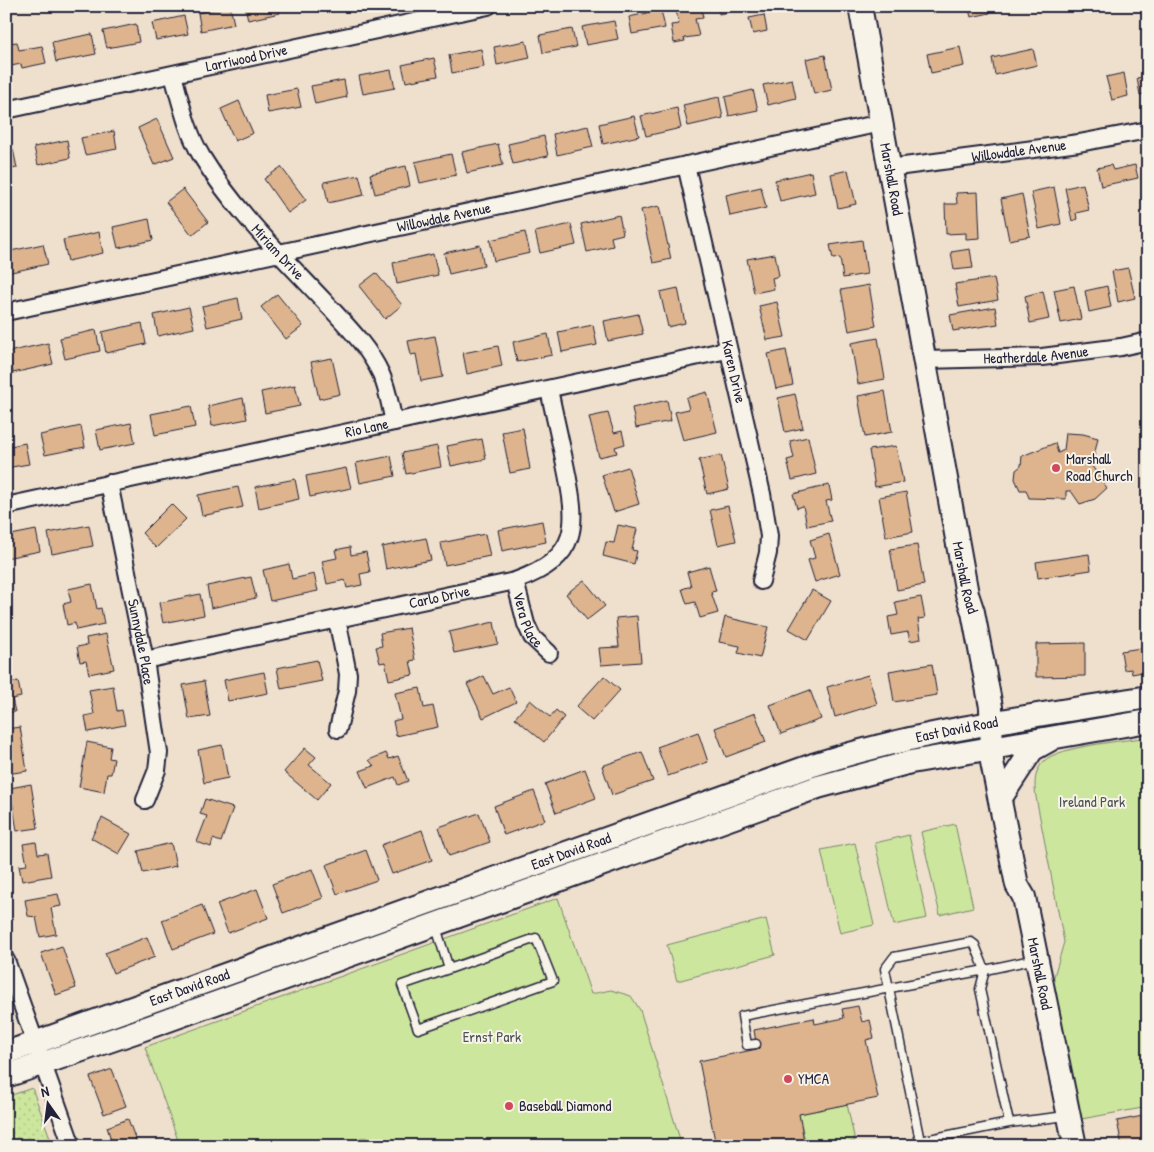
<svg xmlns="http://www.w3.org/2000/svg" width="1154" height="1152" font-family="'Patrick Hand',sans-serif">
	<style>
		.grass { fill: url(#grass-dots); stroke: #77846c }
		.green { fill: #cce69d; stroke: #77846c }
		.building { fill: #ddb48d; stroke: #22223b }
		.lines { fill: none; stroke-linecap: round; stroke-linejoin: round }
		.lane-casing { stroke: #22223b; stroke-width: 11 }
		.street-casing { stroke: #22223b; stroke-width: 20 }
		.secondary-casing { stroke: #22223b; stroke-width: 26 }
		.lane { stroke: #f7f3e8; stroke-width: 8 }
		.street { stroke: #f7f3e8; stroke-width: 16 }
		.secondary { stroke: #f7f3e8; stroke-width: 22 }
		.poi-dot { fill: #d1495b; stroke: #f7f3e8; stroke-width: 2 }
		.labels { text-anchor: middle; stroke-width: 4; stroke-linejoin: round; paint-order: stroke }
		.street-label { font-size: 15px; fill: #22223b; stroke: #f7f3e8 }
		.poi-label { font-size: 15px; fill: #22223b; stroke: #f7f3e8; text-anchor: start }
		.park-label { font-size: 15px; fill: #4c5354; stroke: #f7f3e8 }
	</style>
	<defs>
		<pattern id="grass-dots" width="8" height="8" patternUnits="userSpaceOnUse" patternTransform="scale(1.25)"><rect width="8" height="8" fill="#cce69d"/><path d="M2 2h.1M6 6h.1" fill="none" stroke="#afc588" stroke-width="1.8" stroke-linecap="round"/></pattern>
	</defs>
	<rect width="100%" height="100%" fill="#efe0cd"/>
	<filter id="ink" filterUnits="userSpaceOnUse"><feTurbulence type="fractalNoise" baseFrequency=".02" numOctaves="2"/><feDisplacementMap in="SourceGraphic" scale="10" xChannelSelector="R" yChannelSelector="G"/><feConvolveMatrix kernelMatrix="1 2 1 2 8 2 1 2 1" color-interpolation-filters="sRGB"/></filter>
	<g filter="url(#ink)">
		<!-- grass -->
		<path class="grass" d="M32 1088 53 1146H6V1097Z"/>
		<!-- green -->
		<path class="green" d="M1148 737V1107L1070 1121 1046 1004 1064 942 1036 797C1034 784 1034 771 1044 761 1059 746 1125 741 1148 737Z
			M955 824 973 907 940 915 921 832Z
			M909 835 927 918 894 925 875 843Z
			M855 843 874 925 840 933 821 850Z
			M558 898 591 994 611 990 631 996 640 1010 682 1146H180L145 1047Z
			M766 919 775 955 677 981 667 945Z
			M847 1104 855 1141 833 1146H806L799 1114Z"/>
		<!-- building -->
		<path class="building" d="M230 6 234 24 201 31 198 13Z
			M245 6H279L280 13 248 20Z
			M701 6 703 18 695 19 699 36 684 38 685 41 674 43 671 25 679 24 675 7Z
			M718 6H745V8L719 14Z
			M912 6H939V7L913 12Z
			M968 6H989L990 13 971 17Z
			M661 10 665 28 632 34 629 17Z
			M764 15 767 31 753 34 749 18Z
			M184 16 188 34 156 40 152 23Z
			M614 21 618 39 586 45 582 27Z
			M136 24 139 42 107 48 103 31Z
			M572 29 576 47 543 53 540 35Z
			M92 34 96 54 56 62 52 42Z
			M526 41 530 58 497 65 494 47Z
			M17 42 19 50 42 46 46 63 22 68 21 64 6 67V54L11 53 9 43Z
			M960 47 964 66 931 73 927 54Z
			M481 49 484 67 452 73 449 55Z
			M1033 49 1037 65 995 75 992 58Z
			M825 55 832 90 814 94 806 59Z
			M434 58 438 76 406 82 402 65Z
			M391 70 395 88 363 94 359 76Z
			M1124 73 1128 96 1112 100 1106 77Z
			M1148 76V93L1140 95 1137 78Z
			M792 79 796 98 768 105 763 85Z
			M344 80 347 97 315 104 311 86Z
			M297 89 301 107 268 113 265 95Z
			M753 90 758 110 729 116 725 97Z
			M719 97 723 118 688 126 683 105Z
			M239 101 253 133 235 141 221 109Z
			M677 108 681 128 646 136 641 116Z
			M634 116 639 136 603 144 599 124Z
			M157 119 174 157 154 165 138 128Z
			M588 126 593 147 557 155 553 134Z
			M114 131 117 149 85 155 81 138Z
			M544 136 548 156 513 164 508 144Z
			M67 140 70 158 38 165 34 147Z
			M498 144 503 165 467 173 462 152Z
			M13 149 17 168 6 170V150Z
			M451 154 456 175 420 183 415 162Z
			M1111 165 1113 170 1135 165 1138 178 1101 186 1097 168Z
			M406 166 410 186 375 194 370 174Z
			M281 167 306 200 288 213 264 179Z
			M848 170 856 204 838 208 831 174Z
			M811 172 815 193 780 201 775 180Z
			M359 175 364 195 328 203 324 182Z
			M1083 184 1089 210 1076 213 1077 219 1072 221 1065 188Z
			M761 187 766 208 730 216 726 195Z
			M1054 187 1061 224 1039 229 1031 192Z
			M183 189 208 222 192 235 166 202Z
			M978 192 980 238 966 239V233L946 234 945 204H957L956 193Z
			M1022 194 1030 236 1009 240 1001 199Z
			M659 206 671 259 653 263 641 210Z
			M619 215 623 234 611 237 613 246 587 252 581 224Z
			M149 219 153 240 118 248 113 227Z
			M571 224 576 245 540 253 535 232Z
			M99 232 103 253 68 261 63 240Z
			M525 232 530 253 494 261 490 240Z
			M862 240 867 274 843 278 840 258 833 259 830 245Z
			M43 244 48 264 7 273 6 252Z
			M480 245 484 266 449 274 444 253Z
			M970 249 973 268 954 270 951 252Z
			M433 254 438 275 397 284 393 263Z
			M775 254 779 276 772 278 774 289 754 293 747 259Z
			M1128 268 1135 298 1118 302 1112 271Z
			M376 273 402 305 385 319 359 286Z
			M994 278 998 300 959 307 955 284Z
			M869 285 876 326 849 331 841 290Z
			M1074 286 1081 319 1061 323 1054 290Z
			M1107 286 1111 307 1089 312 1085 291Z
			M678 288 685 323 668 327 660 292Z
			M1043 291 1049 319 1030 323 1025 296Z
			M277 294 303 326 286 339 261 307Z
			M238 298 242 319 207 327 202 306Z
			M777 302 785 337 767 340 759 306Z
			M189 307 194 328 158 336 154 315Z
			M995 307 998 324 953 331 950 315Z
			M638 314 643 334 608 341 604 321Z
			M142 323 146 344 106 353 102 332Z
			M593 325 597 345 562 352 558 332Z
			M96 330 100 351 65 359 60 338Z
			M548 334 552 355 517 362 513 342Z
			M435 336 443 377 421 381 416 354 411 355 408 341Z
			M878 338 885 379 858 384 851 343Z
			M48 343 53 364 13 373 8 352Z
			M498 346 502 366 467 374 463 353Z
			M786 350 793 385 776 389 768 354Z
			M332 358 340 394 319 399 311 362Z
			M295 385 300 406 265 413 261 392Z
			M885 391 892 432 865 437 858 396Z
			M707 392 717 432 683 440 675 412 689 409 686 398Z
			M795 394 803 428 785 432 778 398Z
			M243 398 247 419 212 426 208 406Z
			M667 400 671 421 636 428 632 408Z
			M191 406 195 427 155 435 151 414Z
			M608 413 614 433 622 431 625 444 615 447 617 453 599 457 589 417Z
			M131 423 135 443 100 450 96 430Z
			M81 426 85 447 45 455 40 435Z
			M523 428 530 469 510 473 502 432Z
			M1066 433 1083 434 1098 438 1092 466 1107 488 1095 499 1080 504 1071 491H1066V499L1029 498 1026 490H1020L1015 479 1016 470 1021 466 1022 456 1055 443 1058 453 1064 450Z
			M808 437 816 474 792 480 787 460 794 458 790 441Z
			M482 439 486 459 451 466 447 446Z
			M25 443 29 464 6 468V447Z
			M437 446 441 467 406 474 402 453Z
			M896 446 903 482 875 487 869 450Z
			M721 455 729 489 707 494 699 460Z
			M391 456 395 476 360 483 356 463Z
			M628 467 639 504 614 512 602 475Z
			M346 468 351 488 310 497 306 476Z
			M295 479 299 499 259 508 255 487Z
			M829 485 832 500 826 501 831 521 807 526 803 506 797 508 793 494Z
			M238 487 243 507 202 516 198 495Z
			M906 492 913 532 886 537 879 497Z
			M171 504 186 519 156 548 142 533Z
			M728 506 736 541 718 545 710 510Z
			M542 521 546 542 502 551 498 530Z
			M89 525 93 546 52 554 48 533Z
			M618 525 637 529 632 550 637 551 634 564 603 556 606 542 614 543Z
			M36 530 40 551 6 558V536Z
			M485 534 490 556 445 565 441 543Z
			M829 534 840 574 815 582 808 560 815 558 810 540Z
			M426 538 431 560 386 569 382 547Z
			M917 545 924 585 897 590 890 549Z
			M350 547 351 555 366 552 370 572 360 574 362 585 347 588 345 580 327 584 322 561 337 558 335 550Z
			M1089 554 1091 570 1038 578 1036 562Z
			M289 564 292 579 314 574 318 591 270 601 263 570Z
			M709 566 716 591 711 592 718 613 700 618 695 602 687 604 682 589 691 586 687 572Z
			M251 577 256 598 211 608 207 586Z
			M584 580 605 606 587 620 566 594Z
			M92 584 97 609 101 608 104 624 76 630 75 623 67 625 63 604 71 602 68 589Z
			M812 590 831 601 808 640 789 629Z
			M200 594 204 615 163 623 159 603Z
			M921 597 925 618 918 619 921 639 910 641 908 632 891 635 888 617 898 615 895 602Z
			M637 616 641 662 601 665 599 648 619 647 616 618Z
			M725 617 768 627 760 658 738 653 740 646 719 642Z
			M494 622 498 644 454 653 449 632Z
			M409 628 415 660 410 661 413 675 389 680 385 662 380 663 376 647 382 646 380 633Z
			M106 634 114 669 89 674 86 661 80 662 77 647 87 645 86 638Z
			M1085 643V676L1036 677V644Z
			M1148 647V671L1132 674 1131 669 1124 670 1121 651Z
			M317 660 322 681 281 689 277 668Z
			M932 664 937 695 894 702 889 671Z
			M7 667 10 683 18 681 21 697 12 699 15 712 6 713Z
			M264 672 268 693 228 701 224 680Z
			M868 675 877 704 835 717 827 687Z
			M484 676 493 694 509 687 516 702 483 718 467 684Z
			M604 676 620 690 592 721 576 707Z
			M204 681 210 716 189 719 183 685Z
			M113 686 117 711 122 710 125 725 88 732 85 716 94 714 89 690Z
			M420 688 424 708 433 706 438 727 396 736 393 721 401 719 395 693Z
			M810 690 821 719 781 734 770 705Z
			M530 700 550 717 556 710 564 717 544 742 515 718Z
			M755 713 766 742 726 757 715 728Z
			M20 727 27 771 6 774V729Z
			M698 732 708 762 668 776 657 747Z
			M87 742 111 747 109 758 114 759 111 774H107L104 792 79 787Z
			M222 745 228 778 204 783 198 750Z
			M305 748 316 757 309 765 331 783 317 800 284 772Z
			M642 752 653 781 612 795 602 766Z
			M386 753 389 759 398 756 408 781 398 785 395 777 367 788 360 771 374 766 369 760Z
			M585 769 596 798 556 813 545 784Z
			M31 784 38 828 17 831 10 788Z
			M534 791 545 820 504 835 494 806Z
			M205 799 233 808 221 842 213 839 211 847 197 842 207 816 200 814Z
			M479 813 490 842 449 856 439 827Z
			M102 818 131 834 119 854 91 838Z
			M422 830 432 860 392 874 381 845Z
			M36 842 38 854 47 853 51 876 22 881 19 866 27 865 23 844Z
			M171 843 176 866 143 873 138 851Z
			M366 850 377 880 337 894 326 865Z
			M312 869 323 898 283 913 272 884Z
			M257 889 268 918 228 933 217 904Z
			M58 894 61 906 51 908 56 934 40 937 36 917 28 916 25 900Z
			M202 905 213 934 173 949 162 920Z
			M147 937 155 957 113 973 105 953Z
			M62 946 76 988 56 995 41 953Z
			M858 1006 862 1022 870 1020 874 1038 866 1040 878 1098 799 1114 805 1146H716L699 1061 757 1049 754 1030 814 1018 815 1024 844 1018 842 1009Z
			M112 1069 126 1106 104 1114 90 1077Z
			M1148 1115V1146H1122L1117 1121Z
			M128 1119 138 1146H113L107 1127Z
			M360 1138H368L372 1146H357Z"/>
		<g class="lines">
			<defs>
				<path id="lane" d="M436 927 449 969 536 938 553 981 418 1029 402 985 449 969
					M756 1044 747 1045 742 1016 985 970 980 989 1009 1123
					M920 1141 1009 1123 1066 1116
					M921 1146 885 969 894 957 971 942 975 945 985 970 1036 959
					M1050 1146 1072 1141"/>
				<g id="street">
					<path id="s1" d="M173 75C181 103 187 132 202 157 235 211 282 256 325 302 345 324 368 346 381 374 388 389 390 406 394 422"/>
					<path id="s2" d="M6 110 488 6"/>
					<path id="s3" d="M686 165 762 494 769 536 768 553 761 581"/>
					<path id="s4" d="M889 168 1079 143 1148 130"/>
					<path id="s5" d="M6 312 881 123"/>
					<path id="s6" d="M924 360 1042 357 1121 347 1148 341"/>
					<path id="s7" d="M109 483 145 660 159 753 157 770 145 800"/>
					<path id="s8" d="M6 506 727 350"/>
					<path id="s9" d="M515 581 526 624 532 637 549 653"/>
					<path d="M337 619 348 674 347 691 338 729"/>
					<path id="s10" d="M145 660 515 581C581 557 578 526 565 464 560 439 554 414 549 389"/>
					<path d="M6 960 72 1146"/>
				</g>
				<g id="secondary">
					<path id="s11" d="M860 6 967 594 973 612 991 707 992 762 1017 885 1024 897 1075 1146"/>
					<path d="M1000 799 1032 750 1050 740"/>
					<path id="s12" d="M6 1053 813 765C922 730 1035 716 1148 697"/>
					<path d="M6 1076 135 1032 818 787 911 762 1148 721"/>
				</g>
			</defs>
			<!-- lane casing -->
			<use href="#lane" class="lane-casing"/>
			<!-- street casing -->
			<use href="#street" class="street-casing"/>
			<!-- secondary casing -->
			<use href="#secondary" class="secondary-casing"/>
			<!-- lane -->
			<use href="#lane" class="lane"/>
			<!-- street -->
			<use href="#street" class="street"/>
			<!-- secondary -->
			<use href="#secondary" class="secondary"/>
		</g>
	</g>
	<!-- markers -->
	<g class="poi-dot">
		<circle cx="1056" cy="468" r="5"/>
		<circle cx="788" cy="1079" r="5"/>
		<circle cx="509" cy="1106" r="5"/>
	</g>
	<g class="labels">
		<!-- street labels -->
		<g class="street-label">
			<text dy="5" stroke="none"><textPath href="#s2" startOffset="246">Larriwood Drive</textPath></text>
			<text dy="5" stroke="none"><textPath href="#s4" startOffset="131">Willowdale Avenue</textPath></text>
			<text dy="5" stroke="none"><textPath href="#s11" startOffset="176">Marshall Road</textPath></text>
			<text dy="5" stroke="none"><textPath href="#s5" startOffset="448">Willowdale Avenue</textPath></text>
			<text dy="5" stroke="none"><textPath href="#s1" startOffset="209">Miriam Drive</textPath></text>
			<text dy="5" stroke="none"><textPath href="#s6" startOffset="112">Heatherdale Avenue</textPath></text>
			<text dy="5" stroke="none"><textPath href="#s3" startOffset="212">Karen Drive</textPath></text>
			<text dy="5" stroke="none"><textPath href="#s8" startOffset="369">Rio Lane</textPath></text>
			<text dy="5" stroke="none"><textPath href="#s11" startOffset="581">Marshall Road</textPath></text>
			<text dy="5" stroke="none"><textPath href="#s10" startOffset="301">Carlo Drive</textPath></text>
			<text dy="5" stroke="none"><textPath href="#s9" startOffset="41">Vera Place</textPath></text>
			<text dy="5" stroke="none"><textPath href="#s7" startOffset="162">Sunnydale Place</textPath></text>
			<text dy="5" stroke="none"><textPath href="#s12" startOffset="1005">East David Road</textPath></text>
			<text dy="5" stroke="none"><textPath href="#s12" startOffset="600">East David Road</textPath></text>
			<text dy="5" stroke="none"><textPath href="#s11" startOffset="986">Marshall Road</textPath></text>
			<text dy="5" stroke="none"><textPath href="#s12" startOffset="195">East David Road</textPath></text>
		</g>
		<!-- poi labels -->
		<g class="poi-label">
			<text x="1066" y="464">Marshall<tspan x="1066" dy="17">Road Church</tspan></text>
			<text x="798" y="1084">YMCA</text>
			<text x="519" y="1111">Baseball Diamond</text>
		</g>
		<!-- park labels -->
		<g class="park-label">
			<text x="1092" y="807">Ireland Park</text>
			<text x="492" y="1042">Ernst Park</text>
		</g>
	</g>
	<!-- margin -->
	<rect width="1154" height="1152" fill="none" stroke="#f7f3e8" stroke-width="25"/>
	<rect x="12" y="12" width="1129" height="1127" fill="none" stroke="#22223b" stroke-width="2" filter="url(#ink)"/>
	<!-- north arrow -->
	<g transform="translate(48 1104) rotate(346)" stroke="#f7f3e8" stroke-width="4" paint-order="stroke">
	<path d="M0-4L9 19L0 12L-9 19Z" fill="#22223b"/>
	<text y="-8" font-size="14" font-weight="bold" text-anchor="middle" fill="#22223b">N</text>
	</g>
</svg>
